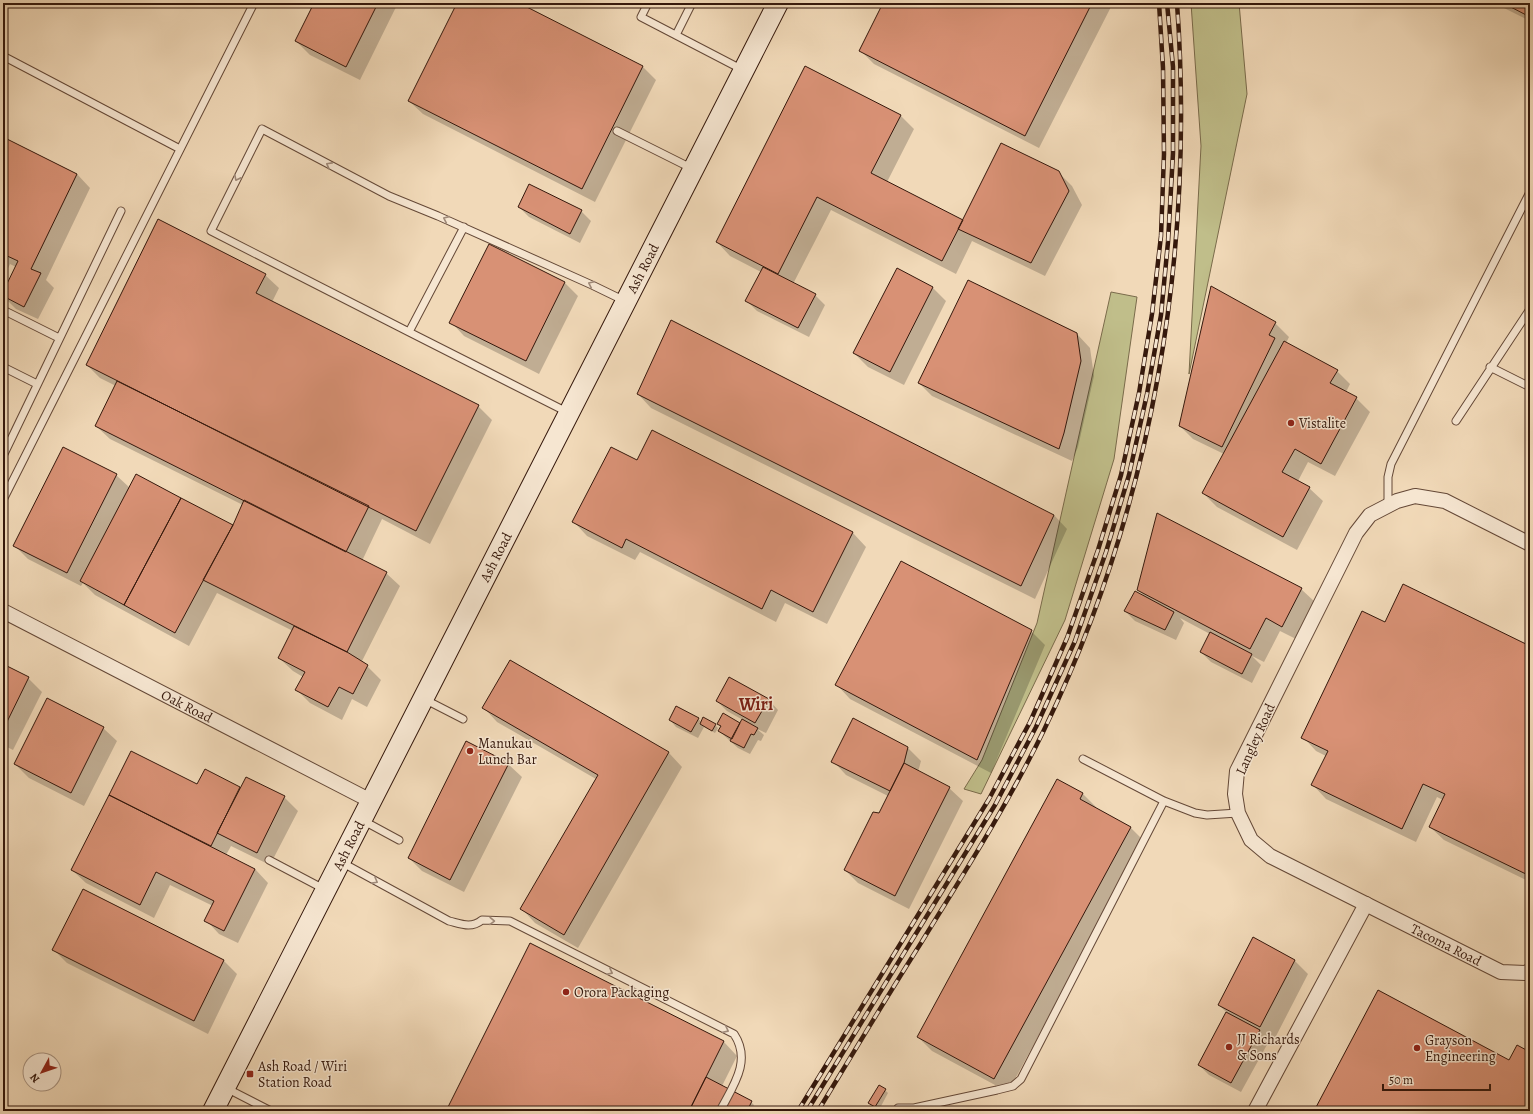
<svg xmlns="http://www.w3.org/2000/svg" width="1533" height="1114" font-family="Alegreya,serif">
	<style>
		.green { fill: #c0be8a; stroke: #7a6b4b }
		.shadow { fill: #0003 }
		.building { fill: #d89175; stroke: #35180c }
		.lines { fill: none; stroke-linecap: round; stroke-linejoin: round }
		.lane-casing { stroke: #644837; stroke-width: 9 }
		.street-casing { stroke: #644837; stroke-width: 16 }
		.secondary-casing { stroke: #35180c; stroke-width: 22 }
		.lane { stroke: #f6e6d1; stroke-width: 7 }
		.street { stroke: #f6e6d1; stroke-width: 14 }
		.secondary { stroke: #f6e6d1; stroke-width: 20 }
		.rail-casing { stroke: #35180c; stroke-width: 4.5 }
		.rail { stroke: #f6e6d1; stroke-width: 3; stroke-dasharray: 9; stroke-linecap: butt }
		.oneway { stroke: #9f8978 }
		.poi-dot { fill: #8f2418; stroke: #f6e6d1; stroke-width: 1.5 }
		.labels { text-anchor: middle; stroke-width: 3; stroke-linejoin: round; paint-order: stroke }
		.street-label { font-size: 14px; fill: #35180c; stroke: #f6e6d1 }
		.poi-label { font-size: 14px; fill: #35180c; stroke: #f6e6d1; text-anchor: start }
		.district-label { font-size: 18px; font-weight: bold; fill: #7a1f14; stroke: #f6e6d1 }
	</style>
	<rect width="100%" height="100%" fill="#f1d9b8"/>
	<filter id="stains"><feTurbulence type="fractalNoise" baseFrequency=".005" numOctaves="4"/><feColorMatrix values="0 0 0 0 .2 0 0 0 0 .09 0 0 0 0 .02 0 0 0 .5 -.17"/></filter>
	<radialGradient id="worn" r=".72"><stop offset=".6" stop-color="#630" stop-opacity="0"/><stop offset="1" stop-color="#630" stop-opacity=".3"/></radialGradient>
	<!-- green -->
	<path class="green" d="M1191 3H1239L1247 94 1189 374 1201 146Z
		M1111 292 1137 297 1114 459 1065 620 981 794 964 789 982 760 1037 623Z"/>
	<!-- shadow -->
	<path class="shadow" d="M315 3H398L360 80 310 55 296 41Z
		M458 3H517L643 67 656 80 595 202 423 114 409 101Z
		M884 3H1113L1039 148 874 64 860 50Z
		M1494 3H1530V21Z
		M901 116 914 129 887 182 963 221 1058 172 1072 186 1082 205 1045 276 972 241 956 274 831 210 793 284 815 295 825 305 809 337 757 311 747 301 761 272 730 256 717 242Z
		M3 138 77 174 90 188 46 280 54 288 38 319 16 309 3 296 16 267 10 264 3 279Z
		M519 207 581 211 591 221 580 243 529 217Z
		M489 245 565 283 578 296 539 374 464 336 451 322Z
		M265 275 279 288 272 302 478 406 492 420 430 544 382 519 362 561 386 573 400 586 361 663 367 666 381 680 367 707 352 699 342 720 310 703 297 690 303 677 293 671 279 658 293 631 217 593 189 646 95 595 83 583 81 586 28 559 15 546 116 475 130 488 233 526 243 505 110 439 96 426 116 386 100 378 87 365Z
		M933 288 946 301 904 385 868 367 854 353Z
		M1275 323 1289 337 1286 343 1337 371 1350 384 1346 392 1356 398 1370 412 1335 476 1308 462 1298 481 1309 488 1323 501 1297 550 1217 507 1203 493 1224 454 1193 439 1180 426Z
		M1077 334 1090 348 1094 376 1078 447 1072 461 932 396 919 383Z
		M638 394 1054 515 1067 529 1035 599 651 408Z
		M653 431 853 533 866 547 827 624 785 603 776 622 640 552 635 560 587 536 574 522 637 462Z
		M1301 589 1315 602 1296 639 1280 631 1264 662 1252 656 1261 665 1252 683 1211 662 1201 652 1210 634 1180 618 1184 623 1176 640 1135 621 1125 611 1145 597 1138 590Z
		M1385 624 1530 647V882L1444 840 1430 827 1443 800 1437 797 1416 842 1326 799 1313 785 1326 756 1316 751 1303 737Z
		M1031 631 1045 645 991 773 850 699 837 685Z
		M511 661 669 753 682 767 578 948 535 923 522 909 596 779 497 722 484 708Z
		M3 665 28 678 42 692 13 750 3 745Z
		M768 699 778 710 766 733 757 729 764 735 761 741 758 740 750 754 738 748 719 731 721 727 718 724H741L743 720 727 711 717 701Z
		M698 719 702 722 715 725 718 728 715 733 704 727 698 738 676 727 670 720Z
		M103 728 117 741 84 806 29 778 15 764Z
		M907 747 921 761 918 772 949 788 963 801 909 909 858 883 845 870 879 814 888 796 846 775 833 761Z
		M131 752 198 786 206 771 241 788 284 797 298 811 270 865 231 846 226 855 255 869 268 883 238 943 219 934 206 920 213 906 170 885 154 918 86 883 72 870Z
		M508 764 522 777 464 892 422 871 409 858Z
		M1082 793 1096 807 1095 808 1130 827 1144 841 1008 1092 932 1051 918 1037Z
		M84 890 224 961 237 974 208 1034 67 963 54 950Z
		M531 945 724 1042 737 1056 722 1086 751 1102 754 1105 751 1111H447Z
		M1294 960 1308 974 1274 1040 1263 1035 1269 1041 1241 1092 1209 1075 1199 1065 1227 1013 1219 1005Z
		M885 1090 888 1093 879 1110 870 1103Z"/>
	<!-- building -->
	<path class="building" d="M314 3H378L346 67 295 41Z
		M457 3H519L643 66 582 189 408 101Z
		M883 3H1092L1025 136 859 51Z
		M1503 3H1530V17Z
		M805 66 901 115 871 173 963 220 942 261 817 197 778 274 716 242Z
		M3 137 77 174 31 269 41 273 24 307 3 296V292L18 261 3 254Z
		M1001 143 1059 171 1069 191 1031 263 958 229Z
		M529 184 582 210 570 234 518 207Z
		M158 219 266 274 256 293 479 405 416 531 86 365Z
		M489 244 565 282 526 361 449 323Z
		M763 267 816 294 798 328 745 301Z
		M897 268 933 287 890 372 853 353Z
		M968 280 1077 333 1081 361 1064 433 1059 449 918 383Z
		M1211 286 1276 322 1269 335 1275 338 1222 447 1179 426Z
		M671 320 1054 515 1021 586 637 394Z
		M1284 341 1338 370 1330 383 1357 397 1321 464 1295 449 1282 472 1310 487 1283 537 1202 493Z
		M117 381 369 506 346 552 95 426Z
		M652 430 853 532 813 612 771 590 762 609 626 539 622 548 572 522 611 447 637 460Z
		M63 447 117 474 67 573 13 546Z
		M136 474 181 498 124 605 80 581Z
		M181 498 233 525 175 633 124 605Z
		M244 500 387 572 347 652 203 580 233 525Z
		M1157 513 1302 588 1282 627 1266 618 1250 649 1137 590Z
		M901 561 1032 630 977 760 835 685Z
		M1403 584 1530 646V876L1429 827 1445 794 1423 784 1402 829 1311 785 1328 751 1301 738 1362 611 1385 622Z
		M1135 591 1174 612 1165 630 1124 611Z
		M294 626 347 652 368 665 353 694 339 687 328 707 295 690 305 672 278 658Z
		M1210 632 1252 654 1242 674 1200 652Z
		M510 660 669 752 564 935 520 909 598 775 482 708Z
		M3 664 29 677 3 730Z
		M729 677 769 699 755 723 716 701Z
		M47 698 104 727 71 793 14 764Z
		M676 706 699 718 691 732 669 720Z
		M723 713 740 723 732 739 718 731 721 726 717 724Z
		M703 717 716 724 712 731 700 724Z
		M853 718 908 747 904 763 890 791 831 762Z
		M742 719 758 728 754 735 751 734 744 748 730 741Z
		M466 741 509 763 450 880 408 858Z
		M131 751 197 784 205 769 240 787 211 846 109 795Z
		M904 763 950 787 895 896 844 870 873 812 879 813Z
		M246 777 285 796 257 853 217 833Z
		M1057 779 1083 793 1080 799 1131 827 994 1079 917 1037Z
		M109 795 255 869 224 931 204 921 214 901 156 872 140 905 71 870Z
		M83 889 224 960 194 1021 52 950Z
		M1253 937 1295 960 1260 1027 1218 1005Z
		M530 943 724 1041 689 1111H446Z
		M1378 990 1509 1060 1517 1045 1530 1052V1111H1314Z
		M1226 1012 1260 1030 1231 1083 1198 1065Z
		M706 1077 752 1101 747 1111H689Z
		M879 1085 886 1089 875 1107 868 1103Z"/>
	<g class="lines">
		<defs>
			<path id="lane" d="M648 3 641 17 743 70
				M676 35 692 3
				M3 56 180 149
				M617 131 693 169
				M464 227 409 332 567 412
				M3 310 59 338
				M409 332 211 231 262 129 389 196 438 216 592 285 625 301
				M3 367 37 384
				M1490 367 1530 387
				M1456 421 1530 309
				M3 456 121 211
				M3 500 254 3
				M1388 505V477L1391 464 1530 192
				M424 699 463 719
				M1083 759 1164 801 1195 813 1207 815 1238 813
				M362 820 399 840
				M269 860 324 889
				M341 862 449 921C461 924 471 929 482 920L510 921 734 1034C752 1061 733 1086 720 1111
				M226 1088 271 1111
				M898 1108H914L997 1090 1013 1086 1021 1079 1164 801"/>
			<g id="street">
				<path id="s1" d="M1530 544 1445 501 1415 496 1397 501 1370 515 1356 533 1237 771 1235 794 1238 813 1251 840 1270 856 1501 972 1525 973 1530 971"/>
				<path id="s2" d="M3 611 371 801"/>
				<path d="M1255 1111 1366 904"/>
			</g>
			<g id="secondary">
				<path id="s3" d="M213 1111 778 3"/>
			</g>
		</defs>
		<!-- lane casing -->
		<use href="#lane" class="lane-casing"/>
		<!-- street casing -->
		<use href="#street" class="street-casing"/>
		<!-- secondary casing -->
		<use href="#secondary" class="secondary-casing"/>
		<!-- lane -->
		<use href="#lane" class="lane"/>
		<!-- street -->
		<use href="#street" class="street"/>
		<!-- secondary -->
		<use href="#secondary" class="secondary"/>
		<defs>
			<path id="rail" d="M798 1111 989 799 1030 722 1067 638 1098 550 1121 475 1139 393 1152 314 1161 236 1164 154 1163 68 1159 3
				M807 1111 995 805 1036 727 1075 641 1106 552 1129 475 1147 394 1161 315 1168 242 1173 153V67L1167 3
				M818 1111C852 1055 886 998 921 943 964 873 1008 804 1044 730 1153 505 1195 252 1177 3"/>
		</defs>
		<!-- rail casing -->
		<use href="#rail" class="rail-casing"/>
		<!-- rail -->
		<use href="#rail" class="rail"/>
	</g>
	<!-- one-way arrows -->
	<defs><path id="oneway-chevron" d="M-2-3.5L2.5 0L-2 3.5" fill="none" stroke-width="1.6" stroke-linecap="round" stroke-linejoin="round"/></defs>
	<g class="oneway">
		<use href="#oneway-chevron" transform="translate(329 165) rotate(-152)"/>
		<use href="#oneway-chevron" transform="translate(237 178) rotate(117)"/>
		<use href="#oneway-chevron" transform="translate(446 219) rotate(-156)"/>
		<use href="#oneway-chevron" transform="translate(591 284) rotate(-155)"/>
		<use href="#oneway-chevron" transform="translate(375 881) rotate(29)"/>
		<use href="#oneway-chevron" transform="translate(492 921) rotate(1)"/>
		<use href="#oneway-chevron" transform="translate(610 972) rotate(27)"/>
		<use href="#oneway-chevron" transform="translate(726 1030) rotate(27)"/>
	</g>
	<!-- markers -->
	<g class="poi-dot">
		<circle cx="1291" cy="423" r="4"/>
		<circle cx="470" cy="751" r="4"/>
		<circle cx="566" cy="992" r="4"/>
		<circle cx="1229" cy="1047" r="4"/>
		<circle cx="1417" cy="1048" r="4"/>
		<rect x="246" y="1070" width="8" height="8" rx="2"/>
	</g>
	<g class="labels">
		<!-- street labels -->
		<g class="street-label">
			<text dy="5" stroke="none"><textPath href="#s3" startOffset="946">Ash Road</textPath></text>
			<text dy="5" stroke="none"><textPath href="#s3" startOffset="622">Ash Road</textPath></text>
			<text dy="5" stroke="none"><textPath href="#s2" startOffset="207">Oak Road</textPath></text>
			<text transform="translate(1255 739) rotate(-66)" y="5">Langley Road</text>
			<text dy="5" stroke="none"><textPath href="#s3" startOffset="298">Ash Road</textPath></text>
			<text dy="5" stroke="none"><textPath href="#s1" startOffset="758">Tacoma Road</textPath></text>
		</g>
		<!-- poi labels -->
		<g class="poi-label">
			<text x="1299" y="428">Vistalite</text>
			<text x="478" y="748">Manukau<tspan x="478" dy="16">Lunch Bar</tspan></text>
			<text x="574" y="997">Orora Packaging</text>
			<text x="1237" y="1044">JJ Richards<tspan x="1237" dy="16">&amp; Sons</tspan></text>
			<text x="1425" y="1045">Grayson<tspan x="1425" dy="16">Engineering</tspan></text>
			<text x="258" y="1071">Ash Road / Wiri<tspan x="258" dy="16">Station Road</tspan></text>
		</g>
		<!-- district labels -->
		<g class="district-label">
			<text x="756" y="710">Wiri</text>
		</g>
	</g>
	<!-- margin -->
	<rect width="1533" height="1114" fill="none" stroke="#f1d9b8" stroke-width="16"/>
	<rect x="4" y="4" width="1525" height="1106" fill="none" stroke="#35180c" stroke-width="2"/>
	<rect x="8" y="8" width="1517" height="1098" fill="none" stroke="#35180c"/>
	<!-- north arrow -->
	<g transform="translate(42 1072) rotate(230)"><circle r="19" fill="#f6e6d1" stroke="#a99482"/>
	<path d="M0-3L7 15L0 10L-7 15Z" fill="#8f2418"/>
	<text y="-6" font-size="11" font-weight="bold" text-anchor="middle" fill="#35180c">N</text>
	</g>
	<!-- scale -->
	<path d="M1383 1084v6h107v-6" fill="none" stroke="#35180c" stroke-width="2"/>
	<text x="1389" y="1084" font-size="12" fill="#35180c" stroke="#f6e6d1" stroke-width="3" paint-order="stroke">50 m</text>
	<rect width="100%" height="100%" filter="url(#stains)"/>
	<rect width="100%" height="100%" fill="url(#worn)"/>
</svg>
